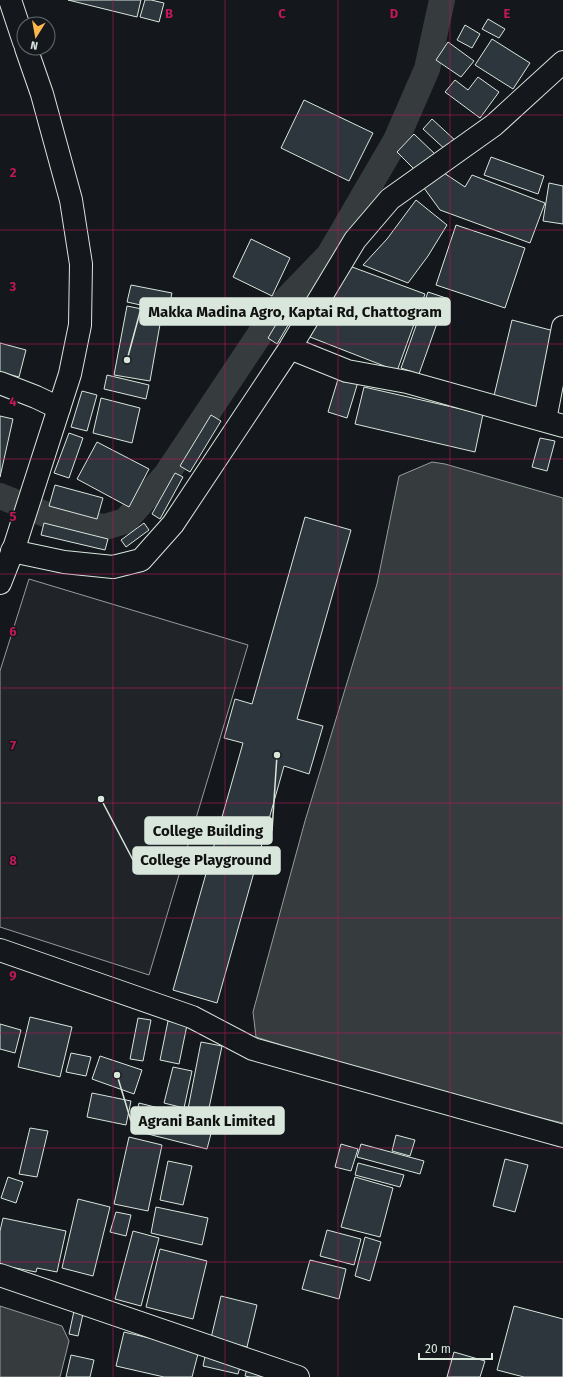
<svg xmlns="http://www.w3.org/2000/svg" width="563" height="1377" font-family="'Fira Sans',sans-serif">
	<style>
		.green { fill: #202428; stroke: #939e99 }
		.water { fill: #363b3e; stroke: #939e99 }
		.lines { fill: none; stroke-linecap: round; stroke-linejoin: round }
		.canal { stroke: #363b3e; stroke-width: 26 }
		.building { fill: #2c363c; stroke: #d8e6dc }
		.street-casing { stroke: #d8e6dc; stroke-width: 24 }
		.primary-casing { stroke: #d8e6dc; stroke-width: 24 }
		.street { stroke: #14181c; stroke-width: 22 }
		.primary { stroke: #14181c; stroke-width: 22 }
		.grid { fill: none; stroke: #c2185b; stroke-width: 1; stroke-opacity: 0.55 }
		.grid-label { font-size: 13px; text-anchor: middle; font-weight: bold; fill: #c2185b; stroke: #14181c; stroke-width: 3; stroke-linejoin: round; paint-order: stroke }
		.leader { fill: none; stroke: #d8e6dc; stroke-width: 1.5 }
		.callout-dot { fill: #d8e6dc; stroke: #14181c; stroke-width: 1.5 }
		.callout { fill: #d8e6dc; stroke: #d8e6dc; stroke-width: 1.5 }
		.callout-label { font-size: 15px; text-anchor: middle; font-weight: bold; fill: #111 }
	</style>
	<rect width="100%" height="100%" fill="#14181c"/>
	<!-- green -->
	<path class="green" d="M29 579 248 645 149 975 0 927V671Z"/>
	<!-- water -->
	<path class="water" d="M432 462 445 464 563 498V1123L436 1094 256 1037 253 1012 305 821 377 584 399 476Z
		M0 1306 62 1326 69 1341 60 1377H0Z"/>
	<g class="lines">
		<!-- canal -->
		<path class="canal" d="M0 496 55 518 74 522 105 527 125 521 166 475 276 310 329 255 396 140 427 69 442 0"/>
	</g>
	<!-- building -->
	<path class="building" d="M68 0H141L137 17Z
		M145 0H151L164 3 159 22 140 17Z
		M488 19 505 29 499 38 482 29Z
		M465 25 480 34 472 48 457 40Z
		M492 39 530 63 513 89 475 65Z
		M448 42 474 61 461 77 436 60Z
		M478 77 499 92 480 118 445 92 455 80 468 90Z
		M304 100 373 133 349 181 281 148Z
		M432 119 457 142 448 152 423 129Z
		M414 134 436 155 418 173 397 152Z
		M491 157 544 176 538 194 484 175Z
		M444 173 465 187 472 175 545 203 530 243 440 210 424 188Z
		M549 183 563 186V224L543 221Z
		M416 200 447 225 428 256 408 283 363 265 387 239Z
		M456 225 525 248 505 308 436 285Z
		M251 239 290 258 272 296 233 277Z
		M344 264 425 294 397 371 310 337Z
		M131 285 172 293 168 311 127 302Z
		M428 292 446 298 419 374 401 368Z
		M291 299 300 305 277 344 268 338Z
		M127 306 162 313 150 381 114 375Z
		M512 320 558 332 538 412 493 400Z
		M0 343 26 350 19 377 0 372Z
		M107 375 149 385 146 399 104 389Z
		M339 376 358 382 347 418 328 412Z
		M364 387 483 414 475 452 355 424Z
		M82 391 97 395 87 431 71 427Z
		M101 398 140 408 132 443 93 433Z
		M211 415 221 421 190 472 180 466Z
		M0 416 13 419 0 477Z
		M69 433 83 438 69 478 54 473Z
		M540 438 555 441 547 471 532 467Z
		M97 442 149 469 129 507 77 479Z
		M175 473 183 477 160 519 152 514Z
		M55 485 103 498 97 519 49 506Z
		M305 517 351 530 297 719 323 726 309 774 284 766 217 1003 173 990 243 743 224 738 235 699 252 704Z
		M44 523 108 539 105 550 41 535Z
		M144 523 149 530 126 547 121 540Z
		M30 1017 72 1027 60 1077 18 1067Z
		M138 1018 151 1020 143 1061 130 1059Z
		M168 1021 187 1025 179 1064 160 1060Z
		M0 1024 21 1030 15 1053 0 1049Z
		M201 1042 222 1046 208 1113 188 1109Z
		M71 1053 91 1057 86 1076 66 1072Z
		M100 1056 142 1070 134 1094 92 1079Z
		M173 1067 192 1071 184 1108 164 1103Z
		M92 1093 131 1101 126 1125 87 1117Z
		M139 1103 214 1122 207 1149 132 1130Z
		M30 1128 48 1131 37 1177 19 1174Z
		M396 1135 415 1140 410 1156 392 1151Z
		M129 1137 162 1145 148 1211 114 1204Z
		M341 1144 358 1149 351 1171 335 1167Z
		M361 1144 424 1161 420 1174 357 1157Z
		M505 1159 528 1165 515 1212 493 1206Z
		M168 1161 192 1166 183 1205 160 1200Z
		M358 1163 404 1175 400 1187 355 1175Z
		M8 1177 23 1182 16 1203 1 1198Z
		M355 1177 393 1188 380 1237 341 1227Z
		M78 1199 110 1207 93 1276 62 1268Z
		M156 1207 208 1218 202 1245 151 1233Z
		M116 1212 131 1215 126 1236 110 1232Z
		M3 1218 66 1231 57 1272 37 1268 36 1272 0 1265V1231Z
		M327 1230 361 1239 354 1265 320 1256Z
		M133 1231 159 1238 141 1306 115 1299Z
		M365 1237 381 1242 370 1281 355 1276Z
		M160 1249 207 1261 193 1319 146 1307Z
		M310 1260 346 1269 339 1299 302 1289Z
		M221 1296 257 1305 247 1347 211 1338Z
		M514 1306 563 1319V1377H524L497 1370Z
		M74 1311 83 1314 78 1336 69 1334Z
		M124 1332 199 1350 192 1377H164L116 1366Z
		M206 1352 242 1360 238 1374 203 1366Z
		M454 1352 485 1361 480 1377H447Z
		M71 1355 94 1360 90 1377H66Z
		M248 1365 272 1377H250L245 1376Z"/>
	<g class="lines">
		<defs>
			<path id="street" d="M290 348 347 371 407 382 563 426
				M0 383 36 397 59 408
				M545 420 563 327
				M12 551 64 562 113 567 141 560 173 524 290 348 355 240 390 199 494 125 563 62
				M0 950 192 1017 253 1049 563 1136
				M0 1275 298 1377"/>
			<path id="primary" d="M10 0 24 42
				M0 583 15 545 70 374 80 325 81 264 71 200 42 94 26 48"/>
		</defs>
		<!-- street casing -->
		<use href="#street" class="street-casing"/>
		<!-- primary casing -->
		<use href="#primary" class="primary-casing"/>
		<!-- street -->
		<use href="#street" class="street"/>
		<!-- primary -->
		<use href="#primary" class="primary"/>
	</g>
	<!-- grid -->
	<path class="grid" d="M113 0V1377M225 0V1377M338 0V1377M450 0V1377M0 115H563M0 230H563M0 344H563M0 459H563M0 574H563M0 688H563M0 803H563M0 918H563M0 1033H563M0 1148H563M0 1262H563"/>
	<g class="grid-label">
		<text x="169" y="18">B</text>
		<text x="282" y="18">C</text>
		<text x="394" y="18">D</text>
		<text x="507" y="18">E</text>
		<text x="13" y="177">2</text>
		<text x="13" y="291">3</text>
		<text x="13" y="406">4</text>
		<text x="13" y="521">5</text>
		<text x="13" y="636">6</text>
		<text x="13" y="750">7</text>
		<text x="13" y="865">8</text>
		<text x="13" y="980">9</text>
	</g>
	<!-- callouts -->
	<path class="leader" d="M127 360L140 312M277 755L272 831M101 799L133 860M117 1075L131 1121"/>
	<g class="callout-dot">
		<circle cx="127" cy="360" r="4"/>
		<circle cx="277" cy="755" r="4"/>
		<circle cx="101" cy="799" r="4"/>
		<circle cx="117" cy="1075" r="4"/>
	</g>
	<g class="callout">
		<rect x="140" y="298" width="310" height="27" rx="4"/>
		<rect x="145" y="817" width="127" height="27" rx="4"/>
		<rect x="133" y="847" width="147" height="27" rx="4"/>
		<rect x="131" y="1107" width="153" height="27" rx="4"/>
	</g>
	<g class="callout-label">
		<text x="295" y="317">Makka Madina Agro, Kaptai Rd, Chattogram</text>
		<text x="208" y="836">College Building</text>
		<text x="206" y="865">College Playground</text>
		<text x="207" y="1126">Agrani Bank Limited</text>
	</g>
	<!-- north arrow -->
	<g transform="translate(36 36) rotate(191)"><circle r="19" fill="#14181c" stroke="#626a69"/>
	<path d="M0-3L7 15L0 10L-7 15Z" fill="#ffb74d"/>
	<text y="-6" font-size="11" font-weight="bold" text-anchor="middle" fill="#d8e6dc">N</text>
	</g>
	<!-- scale -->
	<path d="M419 1353v6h73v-6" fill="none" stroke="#d8e6dc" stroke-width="2"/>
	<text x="425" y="1353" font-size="12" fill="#d8e6dc" stroke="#14181c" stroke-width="3" paint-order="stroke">20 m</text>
</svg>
